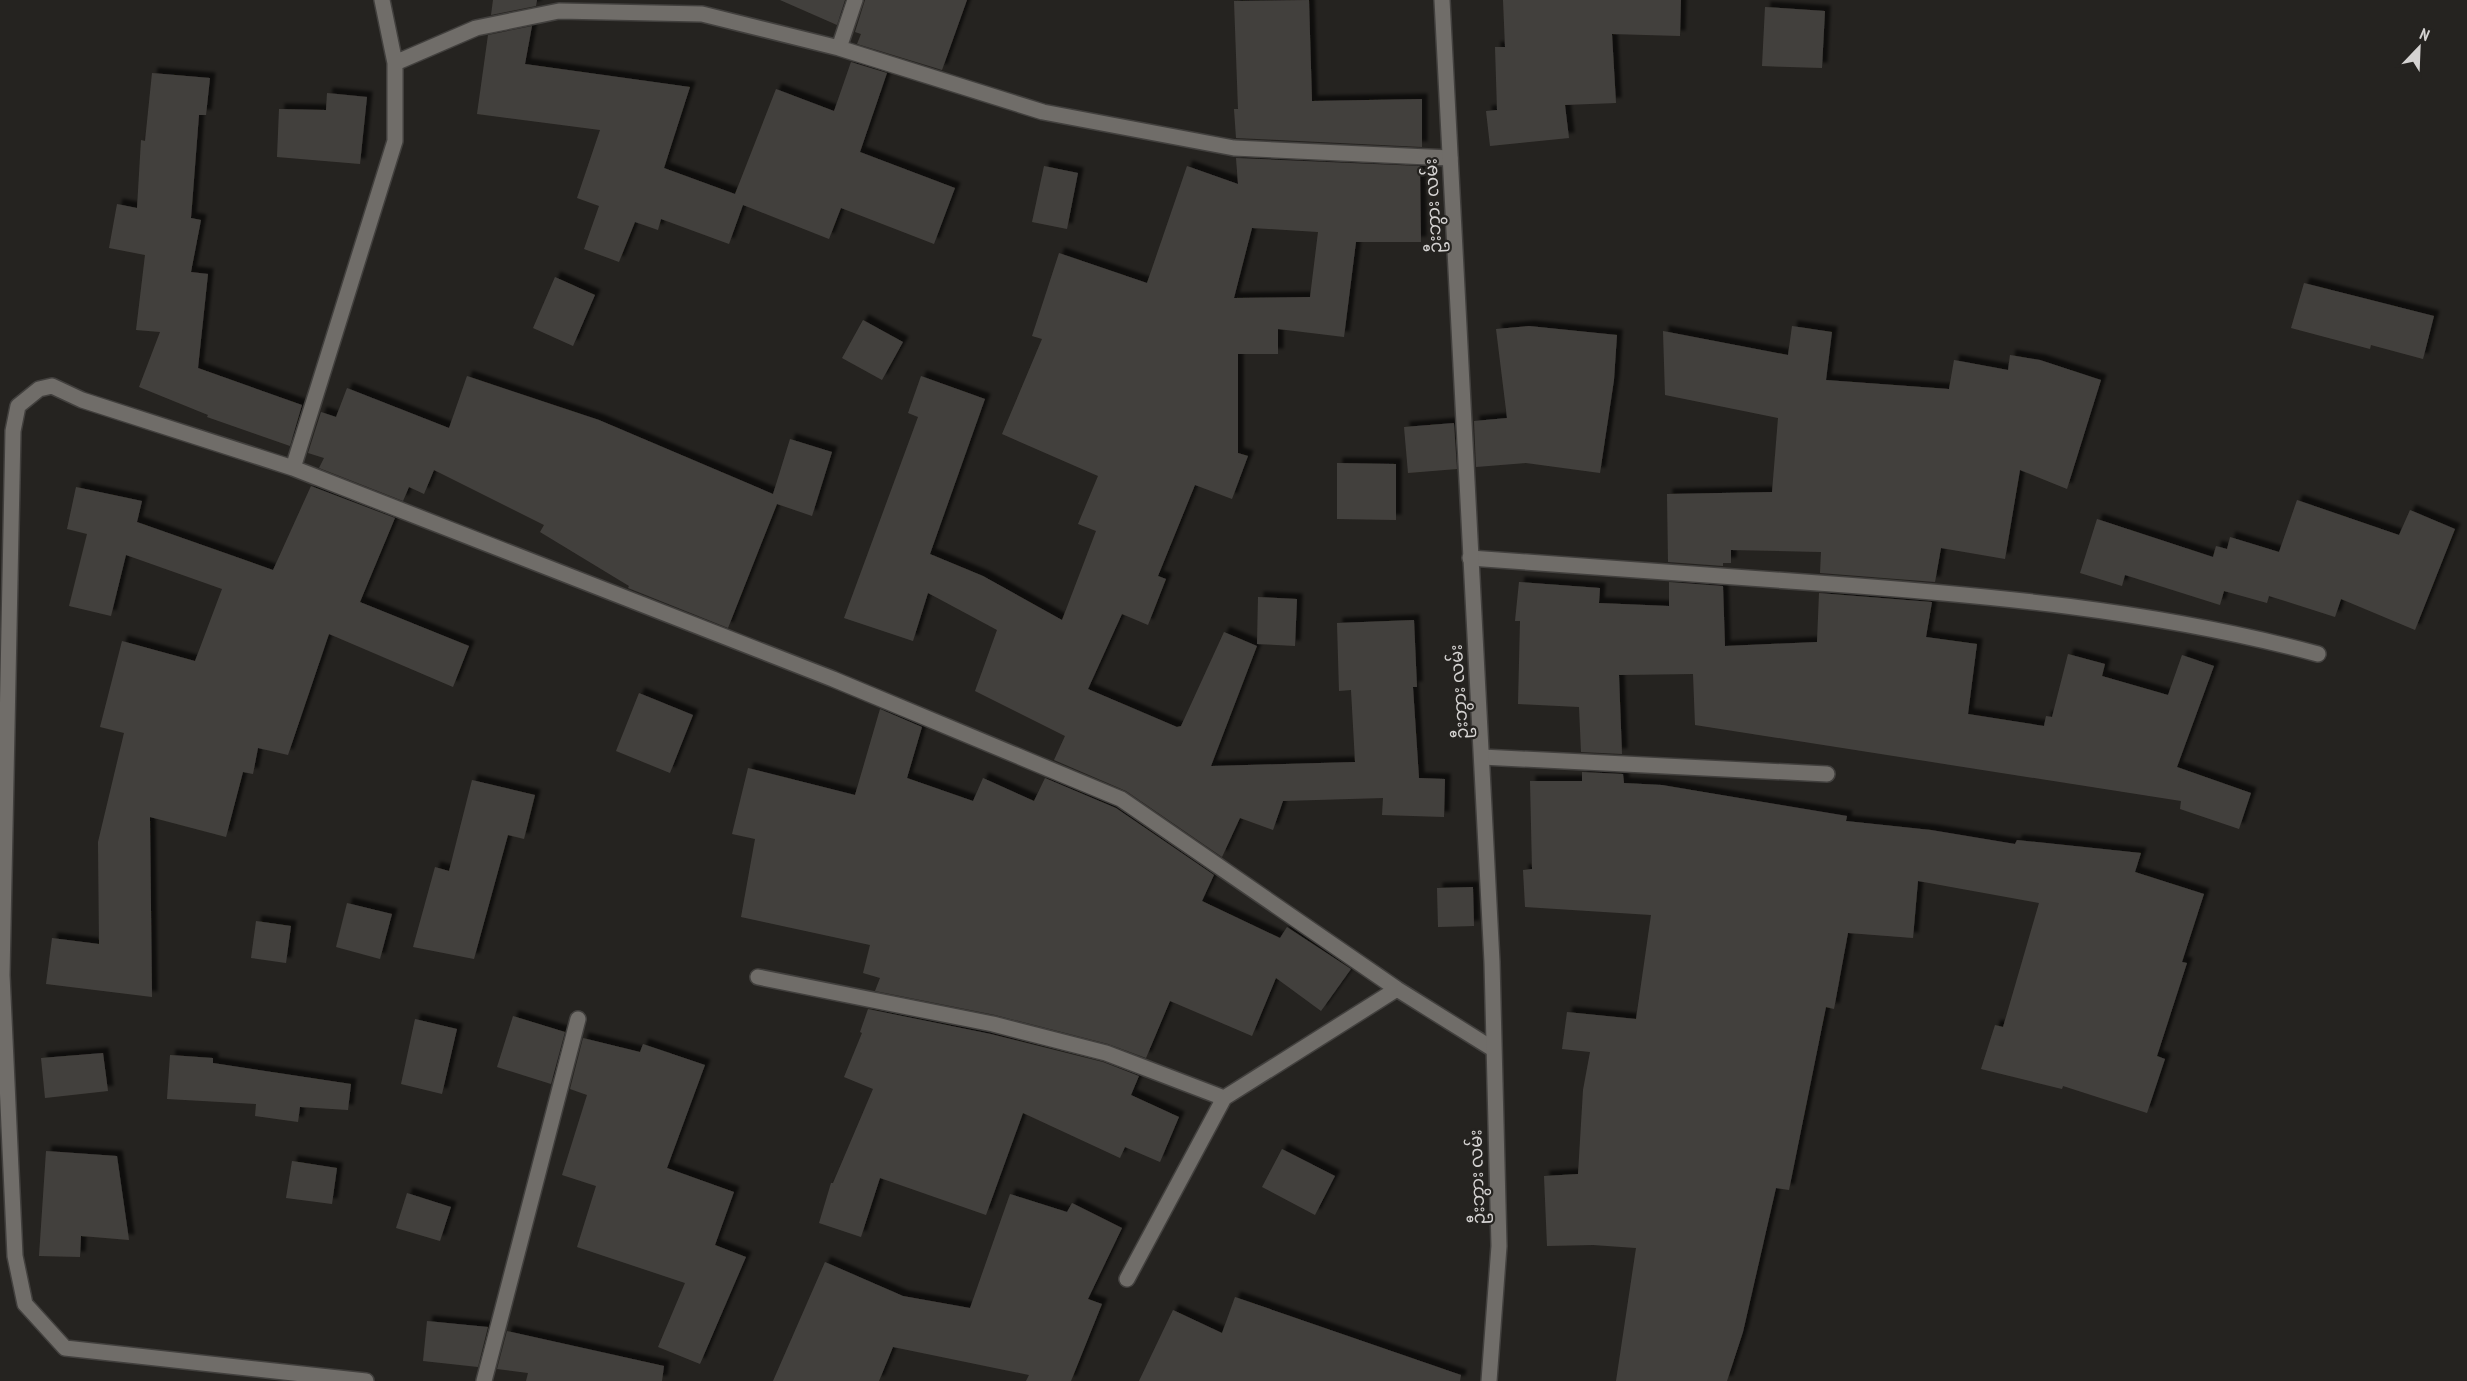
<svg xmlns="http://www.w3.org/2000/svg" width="2467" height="1381" font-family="'PT Sans Narrow','Noto Sans Myanmar',sans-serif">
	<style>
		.building { fill: #43403d; fill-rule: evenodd; filter: url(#shadow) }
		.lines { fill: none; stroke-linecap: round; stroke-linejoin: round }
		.street-casing { stroke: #42403e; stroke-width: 18 }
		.secondary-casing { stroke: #42403e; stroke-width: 18 }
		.street { stroke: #706d69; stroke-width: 15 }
		.secondary { stroke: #706d69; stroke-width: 15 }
		.labels { text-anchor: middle; stroke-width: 4.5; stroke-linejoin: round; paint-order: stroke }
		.street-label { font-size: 18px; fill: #d5d3d2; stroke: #252320 }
	</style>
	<defs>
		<filter id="shadow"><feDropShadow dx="5.5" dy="-5.5" stdDeviation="1.5" flood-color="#0009"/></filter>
	</defs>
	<rect width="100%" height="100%" fill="#252320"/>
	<!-- building -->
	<path class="building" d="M493 0H537L536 6 491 15Z
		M780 0H845L837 25Z
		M865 0H967L942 70 857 44 861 34 855 32Z
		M1309 0 1312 101 1422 99V147L1236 138 1234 109H1238L1234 1Z
		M1503 0H1681L1680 36 1612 34 1616 103 1565 105 1569 138 1490 146 1486 111 1497 110 1495 47H1505Z
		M1765 7 1825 11 1822 68 1762 66Z
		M532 26 525 64 690 87 664 168 735 194 776 89 834 111 851 62 887 73 860 152 955 188 934 244 841 208 829 239 743 205 729 244 661 219 658 230 635 222 619 262 584 249 599 206 577 198 600 130 477 114 488 35Z
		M152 73 210 78 206 115H199L191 218 201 220 191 272 208 274 198 368 302 405 290 446 207 417 208 415 139 387 160 332 136 330 145 255 109 248 117 204 137 208 141 140 145 141Z
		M327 93 367 97 360 164 277 157 279 109 326 110Z
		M1236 158 1420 166 1421 242H1356L1344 337 1278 329V354H1238V453L1248 456 1232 499 1195 485 1158 576 1166 579 1148 625 1122 614 1088 689 1177 727 1181 726 1224 632 1257 646 1211 766 1355 762 1351 690 1339 691 1337 623 1414 620 1417 687H1413L1419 778 1445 779 1444 817 1382 815 1383 798 1283 801 1273 830 1240 818 1222 857 1126 791 1054 760 1065 736 975 691 997 630 928 593 913 641 844 618 918 417 908 413 921 376 985 399 930 554 983 576 1062 620 1096 531 1078 524 1098 476 1002 434 1042 339 1032 336 1059 253 1147 283 1187 166 1238 184ZM1252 228 1318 232 1310 297 1234 298Z
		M1044 166 1078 173 1067 229 1032 222Z
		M555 277 595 295 573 346 533 328Z
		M2304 283 2434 316 2423 359 2371 345 2370 349 2291 328Z
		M863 320 903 342 882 380 842 358Z
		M1529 326 1617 335 1614 380 1600 473 1526 463 1476 467 1474 421 1507 418 1496 329Z
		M1792 326 1832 332 1826 380 1949 389 1954 360 2008 370 2010 355 2040 360 2101 380 2067 489 2020 470 2005 559 1941 548 1935 582 1820 573 1821 552 1731 550V563H1723V566L1668 562 1667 494 1772 492 1778 418 1665 395 1663 331 1788 355Z
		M467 376 599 420 773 494 790 439 832 452 812 516 777 504 728 628 628 588 629 586 540 532 544 525 434 470 424 494 409 487 403 501 319 468 324 458 308 453 321 412 336 417 347 388 449 428Z
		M1454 423 1457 469 1408 473 1404 427Z
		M1337 463 1396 464V520L1337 519Z
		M311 486 395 518 360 602 469 646 453 687 329 634 288 755 258 748 253 774 243 772 226 837 150 817 152 997 46 984 52 938 99 944 98 842 124 733 100 727 122 641 195 661 222 589 126 555 111 616 69 606 87 534 67 529 76 487 142 501 137 522 273 570Z
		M2297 500 2399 535 2410 510 2455 529 2415 630 2341 599 2335 617 2269 596 2267 603 2224 591 2220 605 2125 575 2122 586 2080 573 2097 519 2213 557 2216 546 2227 549 2230 537 2279 552Z
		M1519 582 1600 588 1599 603 1669 606V582L1723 586 1725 646 1817 642 1819 593 1932 602 1926 637 1977 644 1968 714 2044 726 2046 716 2052 717 2068 654 2105 664 2102 676 2168 695 2182 655 2214 666 2177 767 2251 793 2239 829 2180 809 2181 801 1695 725 1693 674 1619 675 1622 754 1581 752 1579 707 1518 704 1520 621H1515Z
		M1258 597 1297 599 1295 646 1257 644Z
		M639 693 693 715 670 773 616 751Z
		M880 709 922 727 907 778 973 801 983 778 1034 801 1045 778 1116 808 1214 875 1202 901 1280 938 1287 927 1351 969 1321 1011 1276 978 1252 1036 1170 1001 1146 1058 1108 1044 995 1015 875 991 880 978 863 973 870 945 741 917 755 839 732 834 748 768 855 795Z
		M1582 772 1623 774 1624 783 1662 785 1847 816 1846 821 1931 830 2015 844 2017 840 2141 853 2135 872 2204 894 2182 962 2187 963 2157 1056 2165 1059 2147 1113 2063 1086 2062 1089 1981 1069 1995 1025 2003 1027 2039 903 1918 881 1913 938 1848 933 1834 1009 1826 1007 1789 1190 1776 1188 1743 1332 1727 1381H1616L1636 1248 1593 1245 1547 1246 1544 1176 1578 1174 1583 1090 1590 1052 1562 1049 1567 1012 1636 1019 1651 915 1525 907 1523 870 1532 869 1530 781H1582Z
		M472 780 535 795 524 839 508 835 474 959 413 947 435 867 449 871Z
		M1473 887 1474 926 1438 927 1437 888Z
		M347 903 392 914 380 959 336 947Z
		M256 921 291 926 286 963 251 958Z
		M868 1009 991 1034 1103 1062 1139 1076 1131 1095 1179 1117 1160 1162 1125 1147 1120 1158 1023 1113 986 1215 880 1178 861 1237 819 1223 831 1183H833L873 1089 844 1077 862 1033 860 1032Z
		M513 1016 565 1032 551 1084 497 1067Z
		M415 1019 457 1029 442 1094 401 1084Z
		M583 1038 640 1052 643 1044 705 1065 667 1168 734 1192 715 1245 746 1257 700 1364 658 1347 685 1283 577 1247 596 1186 562 1175 587 1095 570 1089Z
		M103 1053 108 1091 45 1098 41 1058Z
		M170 1055 213 1058V1063L351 1084 348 1110 300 1107 298 1122 255 1116 256 1104 167 1099Z
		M1282 1149 1335 1176 1315 1215 1262 1187Z
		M46 1151 117 1156 129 1240 81 1236 80 1257 39 1256Z
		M292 1161 337 1168 332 1204 286 1198Z
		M407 1193 451 1207 440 1241 396 1228Z
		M1010 1194 1067 1212 1072 1203 1122 1228 1088 1299 1102 1304 1071 1381H1026L1029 1375 893 1347 879 1381H773L825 1262 903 1296 970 1308Z
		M1235 1297 1461 1375 1460 1381H1139L1173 1310 1222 1333Z
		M427 1321 488 1327 478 1367 423 1361Z
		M507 1331 664 1366 662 1381H526L528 1373 497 1369Z"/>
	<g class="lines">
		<defs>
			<path id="street" d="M839 48 855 0
				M395 63 476 28 559 11 702 14 839 48 1043 112 1234 148 1450 158
				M293 468 395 141V63L382 0
				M1470 558C1586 566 1702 575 1818 583 1986 595 2155 610 2318 654
				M1482 757 1827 774
				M758 977 993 1024 1106 1053 1224 1098
				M1127 1279 1224 1098 1397 989
				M366 1381 65 1348 25 1304 15 1256 2 975 13 431 18 406 39 389 52 386 82 400 293 468 833 679 1121 799 1397 989 1493 1049
				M484 1381 578 1019"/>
			<path id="secondary" d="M1442 0 1492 962 1499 1246 1489 1381"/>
		</defs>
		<!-- street casing -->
		<use href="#street" class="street-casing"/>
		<!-- secondary casing -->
		<use href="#secondary" class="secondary-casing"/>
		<!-- street -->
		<use href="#street" class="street"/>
		<!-- secondary -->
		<use href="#secondary" class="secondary"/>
	</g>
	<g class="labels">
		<!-- street labels -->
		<g class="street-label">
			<text transform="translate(1433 206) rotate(-93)" y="6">ဦးဘွား လမ်း</text>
			<text transform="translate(1459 692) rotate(-94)" y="6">ဦးဘွား လမ်း</text>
			<text transform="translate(1477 1177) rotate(-92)" y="6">ဦးဘွား လမ်း</text>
		</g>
	</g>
	<!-- north arrow -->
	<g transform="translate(2419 48) rotate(23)" stroke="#252320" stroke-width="4.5" paint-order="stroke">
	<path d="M0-4.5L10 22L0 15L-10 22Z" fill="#d5d3d2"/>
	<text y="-9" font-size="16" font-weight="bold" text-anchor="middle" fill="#d5d3d2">N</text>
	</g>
</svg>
